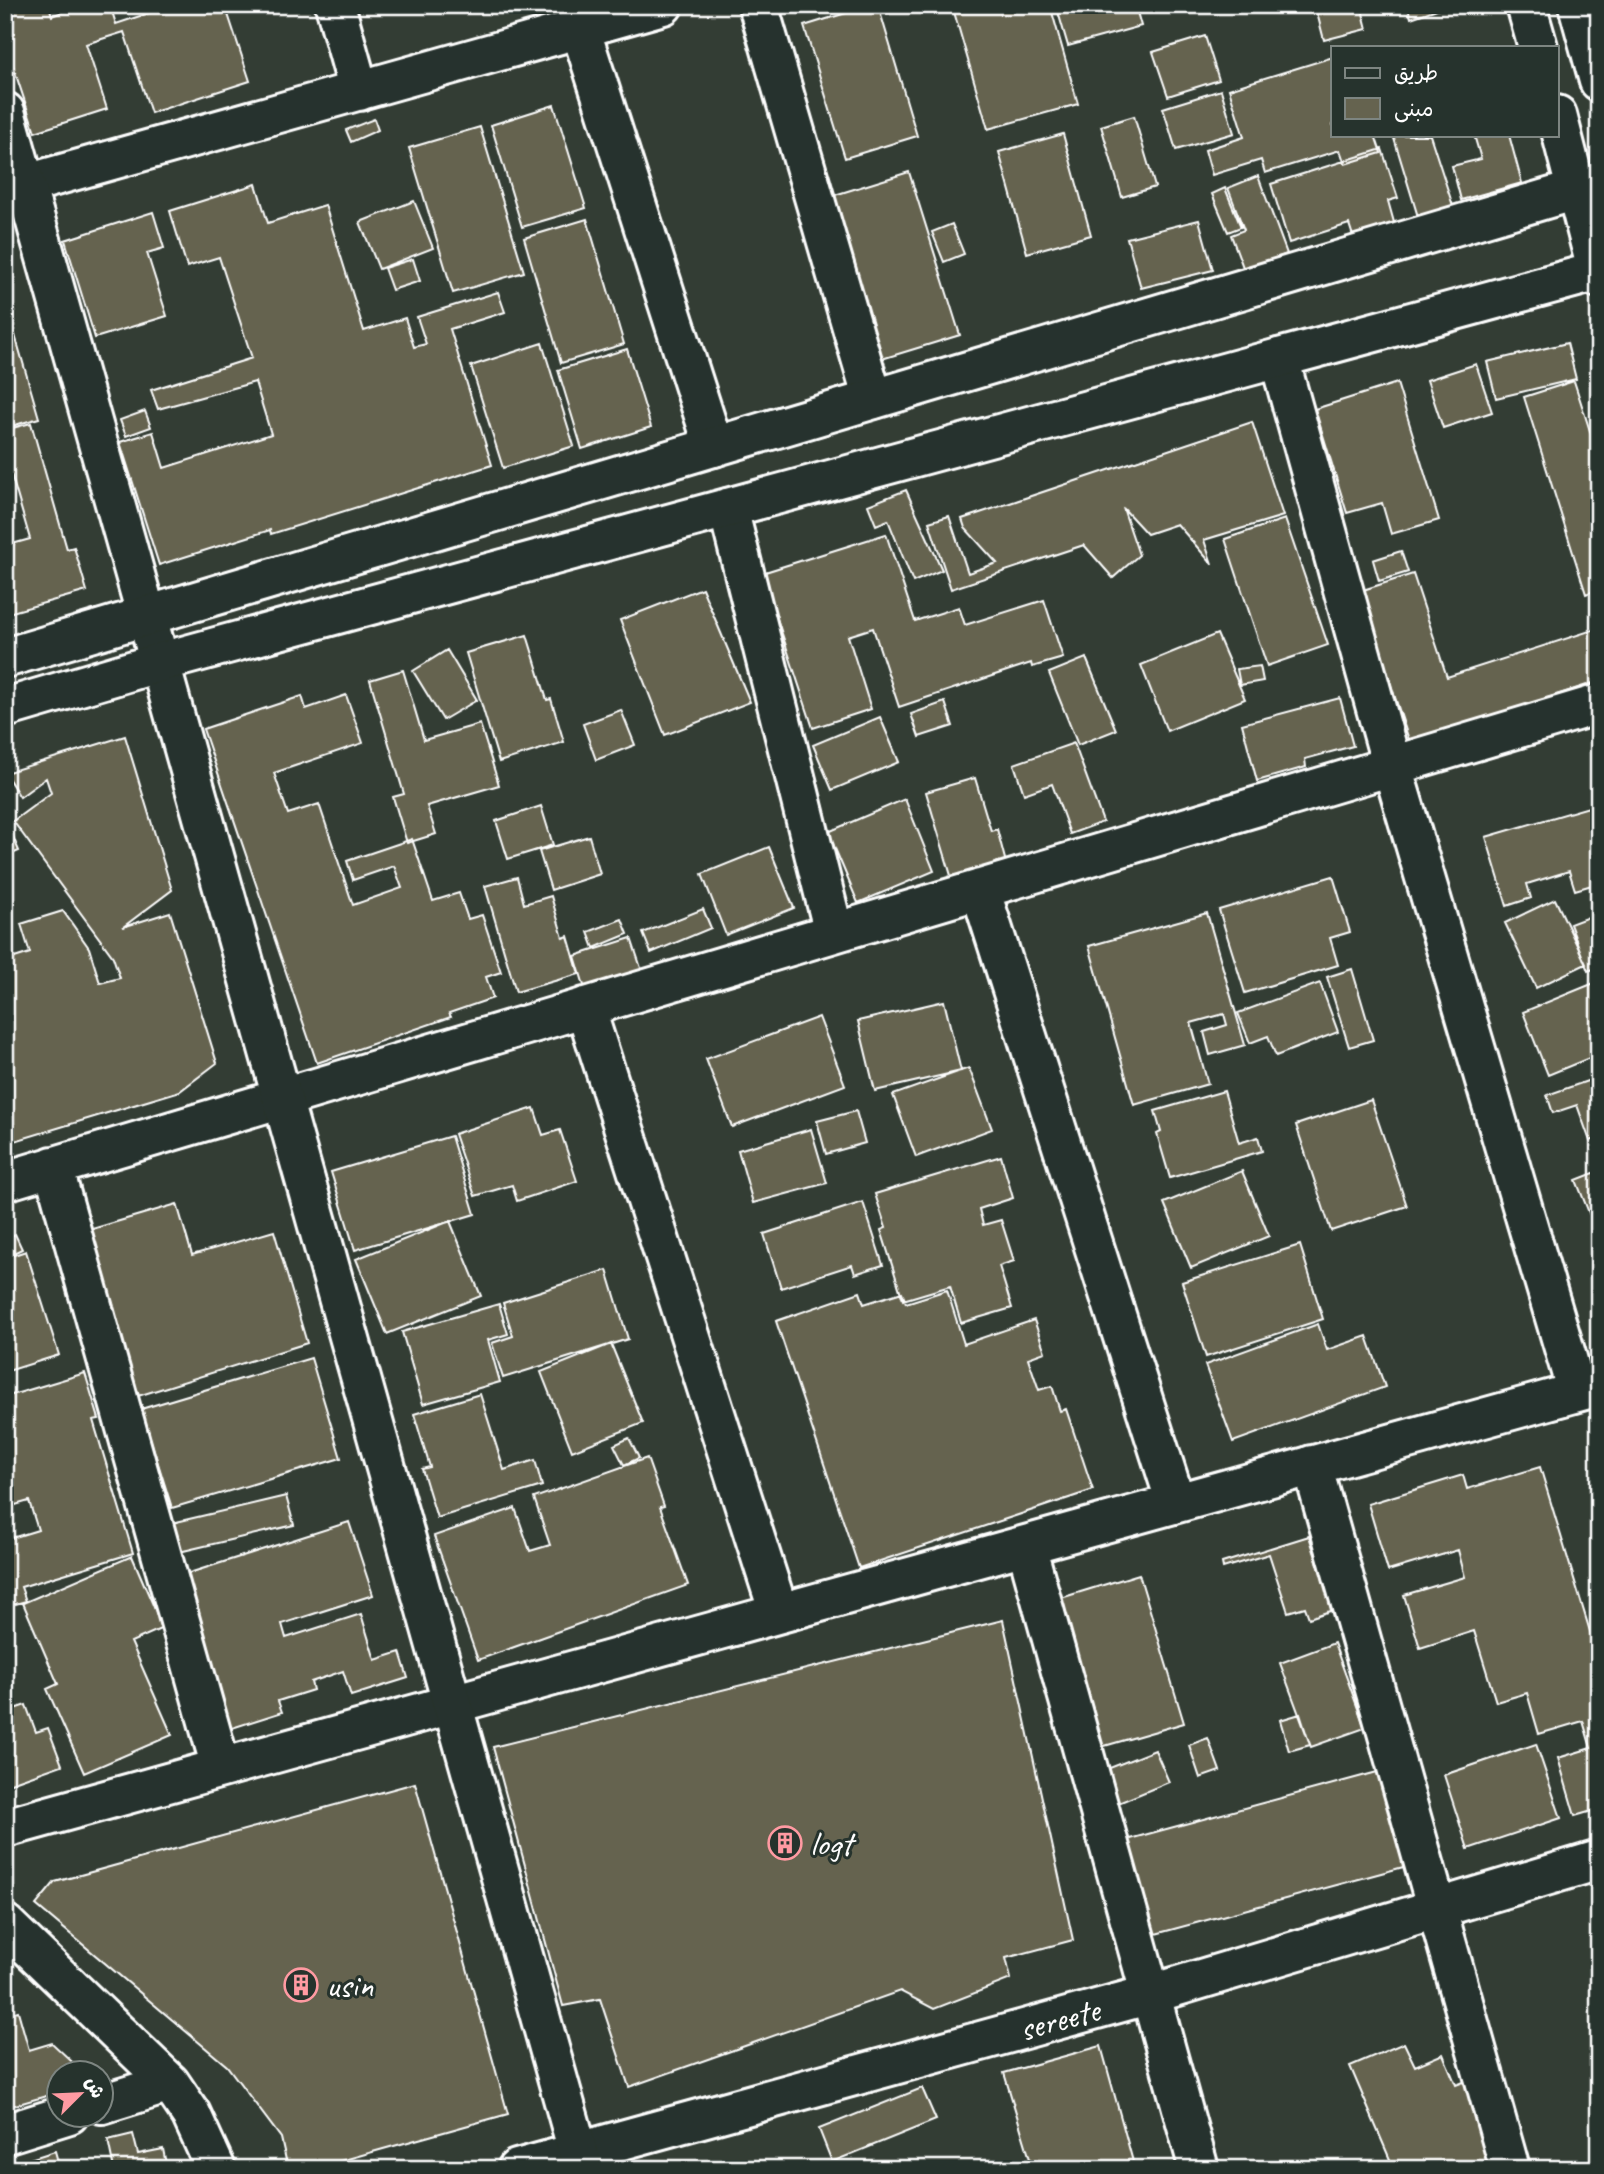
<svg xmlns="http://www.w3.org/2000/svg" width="1604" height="2174" font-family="Caveat,'Playpen Sans Arabic',sans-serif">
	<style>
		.building { fill: #65634f; stroke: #fff; stroke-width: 2 }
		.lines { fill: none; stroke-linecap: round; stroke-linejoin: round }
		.minor-casing { stroke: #fff; stroke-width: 44 }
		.tertiary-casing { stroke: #fff; stroke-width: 44 }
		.secondary-casing { stroke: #fff; stroke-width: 44 }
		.minor { stroke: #26332d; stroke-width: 38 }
		.tertiary { stroke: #26332d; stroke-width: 38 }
		.secondary { stroke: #26332d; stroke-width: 38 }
		.labels { text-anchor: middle; stroke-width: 6; stroke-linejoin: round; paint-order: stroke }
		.poi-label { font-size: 35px; fill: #fff; stroke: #26332d; text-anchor: start }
		.street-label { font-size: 35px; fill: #fff; stroke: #26332d }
	</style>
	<rect width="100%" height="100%" fill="#333d34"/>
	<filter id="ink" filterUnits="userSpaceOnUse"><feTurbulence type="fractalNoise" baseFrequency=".0143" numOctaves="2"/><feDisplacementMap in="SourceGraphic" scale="14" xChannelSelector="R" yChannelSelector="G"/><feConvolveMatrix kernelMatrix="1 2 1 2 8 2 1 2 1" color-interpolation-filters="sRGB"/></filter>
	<g filter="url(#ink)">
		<!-- building -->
		<path class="building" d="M5 5H49L52 16 80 5H110L116 24 173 5H225L250 81 151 113 124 32 86 44 107 109 35 132 5 42Z
			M872 5H878L917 136 845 158 804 26Z
			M952 5H1050L1078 104 988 129Z
			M1056 5H1135L1141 26 1068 46Z
			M1315 5H1361L1367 29 1324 40Z
			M1407 5H1442L1443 7 1411 18Z
			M1205 36 1219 80 1168 96 1153 52Z
			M1333 57V135H1375L1381 153 1345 164 1340 150 1265 173 1261 160 1212 175 1205 150 1244 137 1229 89Z
			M1221 90 1234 133 1176 150 1163 108Z
			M554 105 586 208 522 227 491 125Z
			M1134 116 1155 187 1122 197 1101 126Z
			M374 119 378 130 351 142 346 130Z
			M480 127 524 272 453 293 409 148Z
			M1063 134 1091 235 1027 253 999 152Z
			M1393 135H1430L1454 209 1419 220Z
			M1474 135H1509L1522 183 1461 200 1452 166 1481 159Z
			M1382 149 1398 198 1388 201 1395 226 1354 239 1349 224 1289 243 1271 184Z
			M909 172 960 335 846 370 825 198Z
			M1258 176 1287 254 1244 270 1231 235 1244 230 1228 188Z
			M256 184 268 223 325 205 364 331 405 318 414 347 426 344 417 317 498 292 505 312 450 329 492 465 271 534 270 530 159 565 120 442 153 432 164 468 271 434 255 382 158 409 151 390 252 358 219 257 187 267 170 211Z
			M1225 188 1241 227 1228 232 1212 194Z
			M414 201 433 248 379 269 360 222Z
			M153 212 164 248 147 253 167 316 95 338 65 240Z
			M587 219 624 344 561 363 524 238Z
			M1199 220 1213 270 1141 288 1127 238Z
			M952 224 964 254 944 262 932 232Z
			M413 259 420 281 392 290 384 268Z
			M15 335 39 418 5 428V338Z
			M542 343 574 446 503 468 471 366Z
			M1567 343 1576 379 1496 398 1487 362Z
			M627 349 651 427 582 449 558 370Z
			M1476 364 1492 412 1443 428 1427 380Z
			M1574 381 1599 459V589L1586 594 1524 397Z
			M1397 383 1439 520 1391 534 1382 503 1347 513 1315 409Z
			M145 411 151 427 126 436 120 420Z
			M1252 422 1283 516 1204 540 1212 564 1177 524 1147 534 1123 508 1139 555 1113 578 1084 545 951 589 929 522 949 516 968 573 997 563 965 528 962 519Z
			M31 423 67 549 74 547 87 591 5 614V546L30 539 5 453V430Z
			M906 490 942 570 913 582 888 520 876 525 868 505Z
			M1285 519 1328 645 1267 666 1225 539Z
			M886 534 915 621 959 607 965 625 1044 600 1063 658 1032 667 1031 663 899 707 873 628 848 636 871 709 813 728 762 573Z
			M1401 551 1408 572 1379 581 1373 560Z
			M1413 574 1447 677 1599 628V681L1410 743 1360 591Z
			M702 588 750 702 665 735 620 620Z
			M1217 634 1245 699 1167 731 1141 665Z
			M527 635 547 700 551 699 564 742 499 762 466 653Z
			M447 650 477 700 443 720 413 671Z
			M1086 658 1116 730 1078 745 1049 673Z
			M1260 666 1263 681 1240 685 1237 669Z
			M403 670 424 740 480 724 499 785 427 806 436 834 407 843 393 797 404 794 370 680Z
			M346 695 363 743 274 773 288 814 319 804 353 905 402 888 394 866 353 880 347 861 412 839 433 901 459 893 468 919 482 915 501 972 486 977 493 998 449 1013 451 1017 317 1063 203 729 302 696 306 709Z
			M1340 698 1353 746 1305 759 1306 767 1257 781 1242 724Z
			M945 702 953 726 919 737 911 714Z
			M621 710 635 745 596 760 583 724Z
			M880 717 899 762 832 790 813 745Z
			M125 736 172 890 123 927 170 912 217 1063 180 1091 5 1144V961L30 953 21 924 63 911 89 948 100 983 120 978 113 957 13 821 51 793 46 778 20 797 5 773Z
			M1074 743 1103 822 1070 834 1052 784 1024 794 1014 764Z
			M975 778 991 831 997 829 1006 863 952 879 926 792Z
			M905 799 934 871 858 903 828 832Z
			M1599 804V883L1575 890 1569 871 1527 884 1531 898 1507 906 1486 837Z
			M541 806 553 845 508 859 496 821Z
			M5 818 19 851 5 857Z
			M589 836 600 874 551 890 539 851Z
			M769 847 794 908 726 935 702 874Z
			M1333 876 1350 932 1330 938 1338 965 1245 993 1219 910Z
			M517 877 524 904 551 896 563 938 568 936 579 974 516 992 485 886Z
			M1555 899 1586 964 1536 988 1505 923Z
			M703 909 711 928 651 953 643 933Z
			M1207 913 1245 1045 1210 1055 1204 1032 1227 1025 1224 1014 1191 1023 1208 1084 1134 1105 1089 946Z
			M1599 913V967L1588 971 1570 924Z
			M622 919 628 934 594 948 588 932Z
			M631 938 642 971 585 989 575 956Z
			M1352 969 1373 1040 1349 1047 1327 977Z
			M1599 981V1054L1548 1075 1523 1012Z
			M1320 983 1338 1032 1276 1056 1268 1036 1250 1043 1238 1013Z
			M944 1001 961 1071 875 1091 858 1021Z
			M819 1017 845 1085 732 1127 706 1059Z
			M969 1068 992 1129 916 1157 893 1095Z
			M1599 1077V1138L1590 1141 1577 1105 1553 1113 1547 1095Z
			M1224 1091 1239 1143 1258 1137 1262 1151 1170 1178 1157 1134 1161 1132 1155 1111Z
			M1371 1100 1407 1206 1331 1231 1296 1125Z
			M534 1108 543 1135 560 1130 577 1181 517 1201 512 1185 475 1196 454 1134Z
			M856 1111 865 1143 826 1154 817 1121Z
			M811 1129 827 1183 753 1203 738 1150Z
			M451 1136 475 1214 355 1250 331 1172Z
			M1001 1156 1013 1198 979 1209 983 1225 1001 1220 1014 1261 999 1266 1012 1308 961 1323 950 1286 903 1300 881 1230 886 1228 875 1194Z
			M1242 1171 1269 1236 1191 1268 1164 1203Z
			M1599 1171V1238L1576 1180Z
			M863 1202 883 1265 855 1274 852 1265 781 1288 764 1234Z
			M177 1204 192 1255 274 1231 307 1343 138 1396 89 1230Z
			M450 1221 481 1296 387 1334 356 1259Z
			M15 1234 22 1249 5 1257V1239Z
			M1300 1245 1323 1319 1206 1357 1182 1282Z
			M26 1251 59 1355 5 1372V1258Z
			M607 1270 628 1339 503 1378 492 1343 513 1336 503 1303Z
			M947 1290 964 1344 1034 1320 1045 1352 1028 1358 1039 1390 1052 1386 1060 1411 1066 1409 1093 1490 859 1568 776 1321 860 1292 864 1304 902 1292 906 1303Z
			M499 1304 508 1334 488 1340 500 1382 423 1404 402 1332Z
			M1318 1324 1327 1350 1367 1336 1385 1387 1233 1442 1205 1365Z
			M611 1344 643 1423 572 1451 541 1372Z
			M311 1358 341 1458 172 1508 141 1409Z
			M85 1373 99 1419 93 1420 133 1553 21 1587 26 1601 5 1607V1540L38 1530 29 1501 5 1508V1397Z
			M480 1394 504 1470 535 1460 542 1486 437 1518 422 1469 430 1467 414 1414Z
			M629 1438 639 1458 624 1465 614 1445Z
			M647 1458 664 1506 660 1507 688 1585 478 1660 434 1536 515 1508 530 1551 550 1545 534 1498Z
			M1540 1467 1599 1661V1809L1575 1816 1558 1758 1591 1748 1583 1721 1539 1734 1527 1693 1496 1702 1474 1631 1420 1648 1404 1595 1465 1577 1458 1550 1388 1571 1368 1504 1463 1475 1467 1489Z
			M286 1496 294 1525 179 1552 172 1523Z
			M349 1522 373 1595 282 1624 286 1638 361 1614 375 1660 400 1652 408 1678 351 1696 343 1671 311 1682 313 1690 278 1701 282 1712 229 1729 180 1576Z
			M1309 1536 1333 1610 1309 1618 1305 1607 1288 1612 1269 1554 1223 1568 1222 1563Z
			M132 1556 163 1628 131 1642 172 1735 84 1773 47 1689 58 1684 23 1603Z
			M1139 1574 1184 1723 1101 1747 1048 1602Z
			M1003 1620 1073 1940 1006 1958 1011 1979 934 2009 900 1991 629 2087 600 1999 563 2006 493 1747Z
			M1334 1643 1365 1728 1311 1747 1280 1663Z
			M26 1705 36 1732 48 1728 62 1765 5 1785V1712Z
			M1300 1714 1310 1745 1289 1751 1280 1720Z
			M1208 1738 1220 1771 1200 1778 1189 1745Z
			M1536 1744 1561 1818 1468 1849 1444 1775Z
			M1155 1750 1169 1782 1116 1804 1102 1771Z
			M1381 1771 1407 1866 1137 1939 1111 1844Z
			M415 1783 508 2114 312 2169H288L281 2138 227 2066 36 1905 55 1882Z
			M18 2011 29 2050 52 2043 83 2072H60V2092L5 2108V2015Z
			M1404 2043 1415 2066 1443 2054 1456 2085 1474 2078 1507 2155 1476 2169H1394L1350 2066Z
			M1101 2046 1135 2169H1033L1004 2073Z
			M922 2088 936 2120 832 2162 819 2129Z
			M133 2134 138 2154 163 2149 167 2169H114L108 2140Z
			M55 2151 60 2169H5V2167Z"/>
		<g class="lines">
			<defs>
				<path id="minor" d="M335 5 359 91
					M758 5 873 399
					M580 28 714 447
					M5 190 663 5
					M1279 358 1392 766 1577 1392
					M728 508 834 933
					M980 889 1176 1503
					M585 1007 779 1613
					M53 1166 221 1768
					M5 1181 1599 704
					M1312 1465 1510 2169
					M1026 1545 1199 2169
					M5 1828 1599 1386
					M5 1924 170 2083 191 2114 216 2169
					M102 2104 170 2083
					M5 2134 69 2114
					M517 2169 1151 1994 1599 1860"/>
				<path id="tertiary" d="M5 112 583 2169"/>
				<path id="secondary" d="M1526 5 1538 47
					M1578 5 1599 81
					M1557 115 1599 278
					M5 658 1599 183
					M5 708 161 662 1599 271"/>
			</defs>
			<!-- minor casing -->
			<use href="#minor" class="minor-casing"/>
			<!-- tertiary casing -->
			<use href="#tertiary" class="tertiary-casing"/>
			<!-- secondary casing -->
			<use href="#secondary" class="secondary-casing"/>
			<!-- minor -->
			<use href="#minor" class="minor"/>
			<!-- tertiary -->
			<use href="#tertiary" class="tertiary"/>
			<!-- secondary -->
			<use href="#secondary" class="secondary"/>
		</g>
	</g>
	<!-- icons -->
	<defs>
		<symbol id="building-ring" viewBox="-11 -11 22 22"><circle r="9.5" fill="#26332d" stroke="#ff9aa2" stroke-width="1.5"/><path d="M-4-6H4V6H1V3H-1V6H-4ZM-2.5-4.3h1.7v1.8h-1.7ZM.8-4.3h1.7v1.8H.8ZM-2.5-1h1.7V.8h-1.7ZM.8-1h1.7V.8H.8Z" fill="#ff9aa2"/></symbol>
	</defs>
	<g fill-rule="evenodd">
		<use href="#building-ring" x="766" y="1824" width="38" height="38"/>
		<use href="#building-ring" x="282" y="1966" width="38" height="38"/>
	</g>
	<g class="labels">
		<!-- poi labels -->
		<g class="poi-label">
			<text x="810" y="1855">logt</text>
			<text x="326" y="1997">usin</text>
		</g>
		<!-- street labels -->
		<g class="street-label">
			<text transform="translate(1059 2019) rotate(-15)" y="12">sereete</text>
		</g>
	</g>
	<!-- margin -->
	<rect width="1604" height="2174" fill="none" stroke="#26332d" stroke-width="28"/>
	<rect x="14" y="14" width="1576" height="2146" fill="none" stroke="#fff" stroke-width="2.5" filter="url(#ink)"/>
	<!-- legend -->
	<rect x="1331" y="46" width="228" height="91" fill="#26332d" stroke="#7d8581" stroke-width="2"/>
	<rect x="1345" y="68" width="35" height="10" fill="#26332d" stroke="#7d8581" stroke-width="2"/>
	<text x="1394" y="80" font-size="21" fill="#ffffff">طريق</text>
	<rect x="1345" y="98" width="35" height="21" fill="#65634f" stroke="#7d8581" stroke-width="2"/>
	<text x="1394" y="116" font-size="21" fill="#ffffff">مبنى</text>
	<!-- north arrow -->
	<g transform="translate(80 2094) rotate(66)"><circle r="33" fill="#26332d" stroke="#7d8581" stroke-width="2"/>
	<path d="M0-5L12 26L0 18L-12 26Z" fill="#ff9aa2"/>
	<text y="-10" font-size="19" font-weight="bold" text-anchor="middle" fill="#ffffff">ش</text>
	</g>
</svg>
